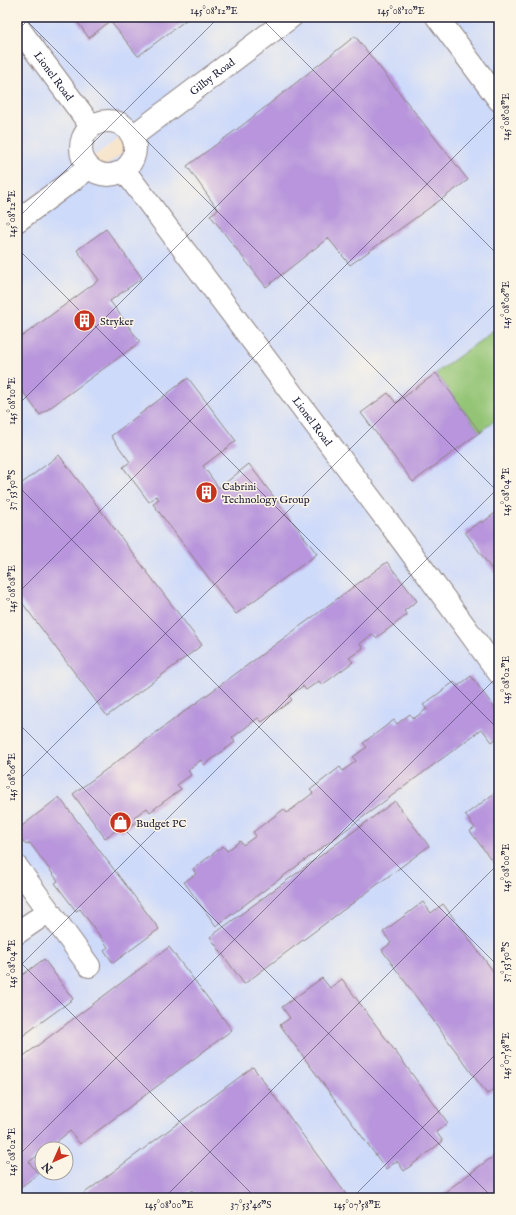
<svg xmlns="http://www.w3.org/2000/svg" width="516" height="1215" font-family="'IM FELL English',serif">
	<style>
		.built { fill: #cedafa; fill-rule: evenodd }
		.green { fill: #93c474; stroke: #5a7358 }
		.building { fill: #b895dc }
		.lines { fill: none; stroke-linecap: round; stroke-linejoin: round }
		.minor-casing { stroke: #8c8180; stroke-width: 24 }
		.minor { stroke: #fff; stroke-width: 22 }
		.ticks { fill: none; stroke: #22223b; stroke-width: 1; stroke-opacity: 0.45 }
		.labels { text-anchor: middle; stroke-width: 3; stroke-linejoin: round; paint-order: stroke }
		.street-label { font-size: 11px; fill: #22223b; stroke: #fcf5e5 }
		.poi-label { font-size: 11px; fill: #22223b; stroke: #fcf5e5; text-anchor: start }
		.neatline { fill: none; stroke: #22223b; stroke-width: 1.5 }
		.ticks-label { font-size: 10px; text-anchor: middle; fill: #22223b }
	</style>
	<rect width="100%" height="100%" fill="#fcf5e5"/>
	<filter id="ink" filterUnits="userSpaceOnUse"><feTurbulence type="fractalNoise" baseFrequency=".025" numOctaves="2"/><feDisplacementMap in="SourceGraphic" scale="8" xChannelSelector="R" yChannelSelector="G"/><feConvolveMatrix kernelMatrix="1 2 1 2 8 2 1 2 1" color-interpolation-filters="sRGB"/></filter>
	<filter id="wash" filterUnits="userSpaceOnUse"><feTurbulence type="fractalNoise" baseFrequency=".012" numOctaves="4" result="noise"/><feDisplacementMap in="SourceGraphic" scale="16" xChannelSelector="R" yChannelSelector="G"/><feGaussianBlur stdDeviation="0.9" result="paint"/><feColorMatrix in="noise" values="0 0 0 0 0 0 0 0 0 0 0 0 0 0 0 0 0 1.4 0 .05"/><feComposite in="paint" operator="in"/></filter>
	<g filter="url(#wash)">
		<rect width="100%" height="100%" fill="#f5e0c4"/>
		<!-- built -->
		<path class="built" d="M17 17H284L63 179 17 211Z
			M300 17H499V1198H17V234ZM42 1149H66V1173H42Z"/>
		<!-- green -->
		<path class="green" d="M499 327V417L480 432 436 373Z"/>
		<g id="blocks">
			<!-- building -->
			<path class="building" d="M74 17H190L138 56 110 21 89 38Z
				M355 36 468 180 350 265 328 238 266 287 210 215 218 210 187 166 244 124Z
				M106 229 142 278 110 301 140 342 40 415 17 384V340L99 280 77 250Z
				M436 373 480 432 413 482 361 413 388 393 396 403Z
				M188 378 236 441 203 466 219 488 249 464 317 554 236 614 153 504 159 499 156 496 149 502 123 467 130 462 111 436Z
				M59 455 202 645 107 716 17 596V487Z
				M499 510V586L495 582 498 578 465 532 481 521 482 523Z
				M387 562 417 601 404 611 407 615 376 638 372 634 360 644 363 648 349 658 353 662 322 685 319 681 306 690 303 686 289 696 292 700 262 722 258 718 232 738 235 742 204 765 201 760 188 770 191 775 177 785 181 789 150 812 147 808 134 817 137 821 122 833 118 829 105 838 73 794Z
				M471 676 499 714 497 717 499 719V736L492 742 482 729 216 926 184 882 196 874 193 869 223 846 227 851 240 841 243 845 256 836 253 832 284 809 287 813 313 793 310 790 340 767 343 771 356 761 353 757 367 747 363 743 394 720 397 724 410 714 413 719 427 709 423 705 454 682 458 686Z
				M499 790V861L498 859 493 862 470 831 475 828 465 815Z
				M59 797 159 929 113 963 104 950 108 947 80 909 76 911 55 883 58 881 30 843 26 845 17 832V830Z
				M395 801 429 846 244 984 210 937Z
				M423 902 431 913 443 904 499 979V1088L498 1086 487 1094 382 950 391 943 383 932Z
				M169 947 232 1030 80 1144 70 1131 47 1149H42V1152L29 1162 38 1174 18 1189 17 1061Z
				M44 959 73 999 17 1040V979Z
				M322 978 330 988 342 979 448 1123 436 1132 443 1141 404 1171 397 1161 386 1169 280 1025 290 1018 282 1007Z
				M253 1067 348 1197 347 1198H198L192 1190 182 1198H78Z
				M499 1152V1198H437Z"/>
		</g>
	</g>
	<g filter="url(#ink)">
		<use href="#blocks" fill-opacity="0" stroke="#8c8180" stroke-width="1"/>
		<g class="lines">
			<defs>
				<g id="minor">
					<path d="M437 17 499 100"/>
					<path id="s1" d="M17 26 91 126"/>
					<circle cx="108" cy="148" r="27"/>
					<path id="s2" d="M133 136 291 17"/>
					<path id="s3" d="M124 170 404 543 499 673"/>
					<path d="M17 221 89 168"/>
					<path d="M17 867 89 966"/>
					<path d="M17 933 49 911"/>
				</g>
			</defs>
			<!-- minor casing -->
			<use href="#minor" class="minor-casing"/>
			<!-- minor -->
			<use href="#minor" class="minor"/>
		</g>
	</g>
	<!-- ticks -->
	<path class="ticks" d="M23 17 499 493M260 17 499 256M497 17 499 19M17 31 31 17M17 219 219 17M17 248 499 730M17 406 406 17M17 485 499 967M17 594 499 112M17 722 493 1198M17 782 499 300M17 959 256 1198M17 969 499 487M17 1157 499 675M17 1196 19 1198M164 1198 499 863M352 1198 499 1051"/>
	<!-- icons -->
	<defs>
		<symbol id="building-disc" viewBox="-11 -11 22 22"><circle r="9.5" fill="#c8321e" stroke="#fcf5e5"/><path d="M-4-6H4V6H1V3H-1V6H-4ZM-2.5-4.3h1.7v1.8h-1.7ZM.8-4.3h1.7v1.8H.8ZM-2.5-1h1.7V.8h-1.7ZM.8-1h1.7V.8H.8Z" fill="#fff"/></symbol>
		<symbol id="shop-disc" viewBox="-11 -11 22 22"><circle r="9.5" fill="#c8321e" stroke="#fcf5e5"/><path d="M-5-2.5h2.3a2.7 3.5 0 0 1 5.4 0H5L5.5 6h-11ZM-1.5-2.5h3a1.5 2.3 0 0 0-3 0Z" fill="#fff"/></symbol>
	</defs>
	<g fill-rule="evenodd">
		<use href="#building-disc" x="72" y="308" width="25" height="25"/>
		<use href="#building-disc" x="194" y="480" width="25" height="25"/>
		<use href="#shop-disc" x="108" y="810" width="25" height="25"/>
	</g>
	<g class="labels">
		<!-- street labels -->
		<g class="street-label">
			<text dy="4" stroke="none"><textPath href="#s1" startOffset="62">Lionel Road</textPath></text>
			<text dy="4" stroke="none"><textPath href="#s2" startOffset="99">Gilby Road</textPath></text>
			<text dy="4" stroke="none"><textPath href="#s3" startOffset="314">Lionel Road</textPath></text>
		</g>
		<!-- poi labels -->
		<g class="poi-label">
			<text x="100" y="325">Stryker</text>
			<text x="222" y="490">Cabrini<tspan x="222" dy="13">Technology Group</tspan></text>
			<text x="136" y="827">Budget PC</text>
		</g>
	</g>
	<!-- margin -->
	<rect width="516" height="1215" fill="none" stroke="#fcf5e5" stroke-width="44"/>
	<!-- north arrow -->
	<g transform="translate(54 1161) rotate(225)"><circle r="19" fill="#fcf5e5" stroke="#a5a1a1"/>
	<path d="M0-3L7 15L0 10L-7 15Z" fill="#c8321e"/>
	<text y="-6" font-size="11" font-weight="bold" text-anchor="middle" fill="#22223b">N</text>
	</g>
	<rect x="22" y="22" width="472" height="1171" class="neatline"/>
	<g class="ticks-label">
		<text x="214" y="14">145°08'12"E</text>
		<text x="401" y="14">145°08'10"E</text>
		<text transform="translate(505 117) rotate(-90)" y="4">145°08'08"E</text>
		<text transform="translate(11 214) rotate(-90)" y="4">145°08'12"E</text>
		<text transform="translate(505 305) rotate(-90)" y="4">145°08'06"E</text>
		<text transform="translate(11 401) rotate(-90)" y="4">145°08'10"E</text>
		<text transform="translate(11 490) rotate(-90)" y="4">37°53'50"S</text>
		<text transform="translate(505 492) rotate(-90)" y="4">145°08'04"E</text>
		<text transform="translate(11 589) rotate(-90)" y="4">145°08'08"E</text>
		<text transform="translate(505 680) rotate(-90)" y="4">145°08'02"E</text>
		<text transform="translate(11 777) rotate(-90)" y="4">145°08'06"E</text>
		<text transform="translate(505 868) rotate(-90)" y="4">145°08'00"E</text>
		<text transform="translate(505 962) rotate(-90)" y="4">37°53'50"S</text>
		<text transform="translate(11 964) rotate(-90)" y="4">145°08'04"E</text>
		<text transform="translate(505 1056) rotate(-90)" y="4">145°07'58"E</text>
		<text transform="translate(11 1152) rotate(-90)" y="4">145°08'02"E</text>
		<text x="169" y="1208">145°08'00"E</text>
		<text x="251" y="1208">37°53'46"S</text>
		<text x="357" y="1208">145°07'58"E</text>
	</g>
</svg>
